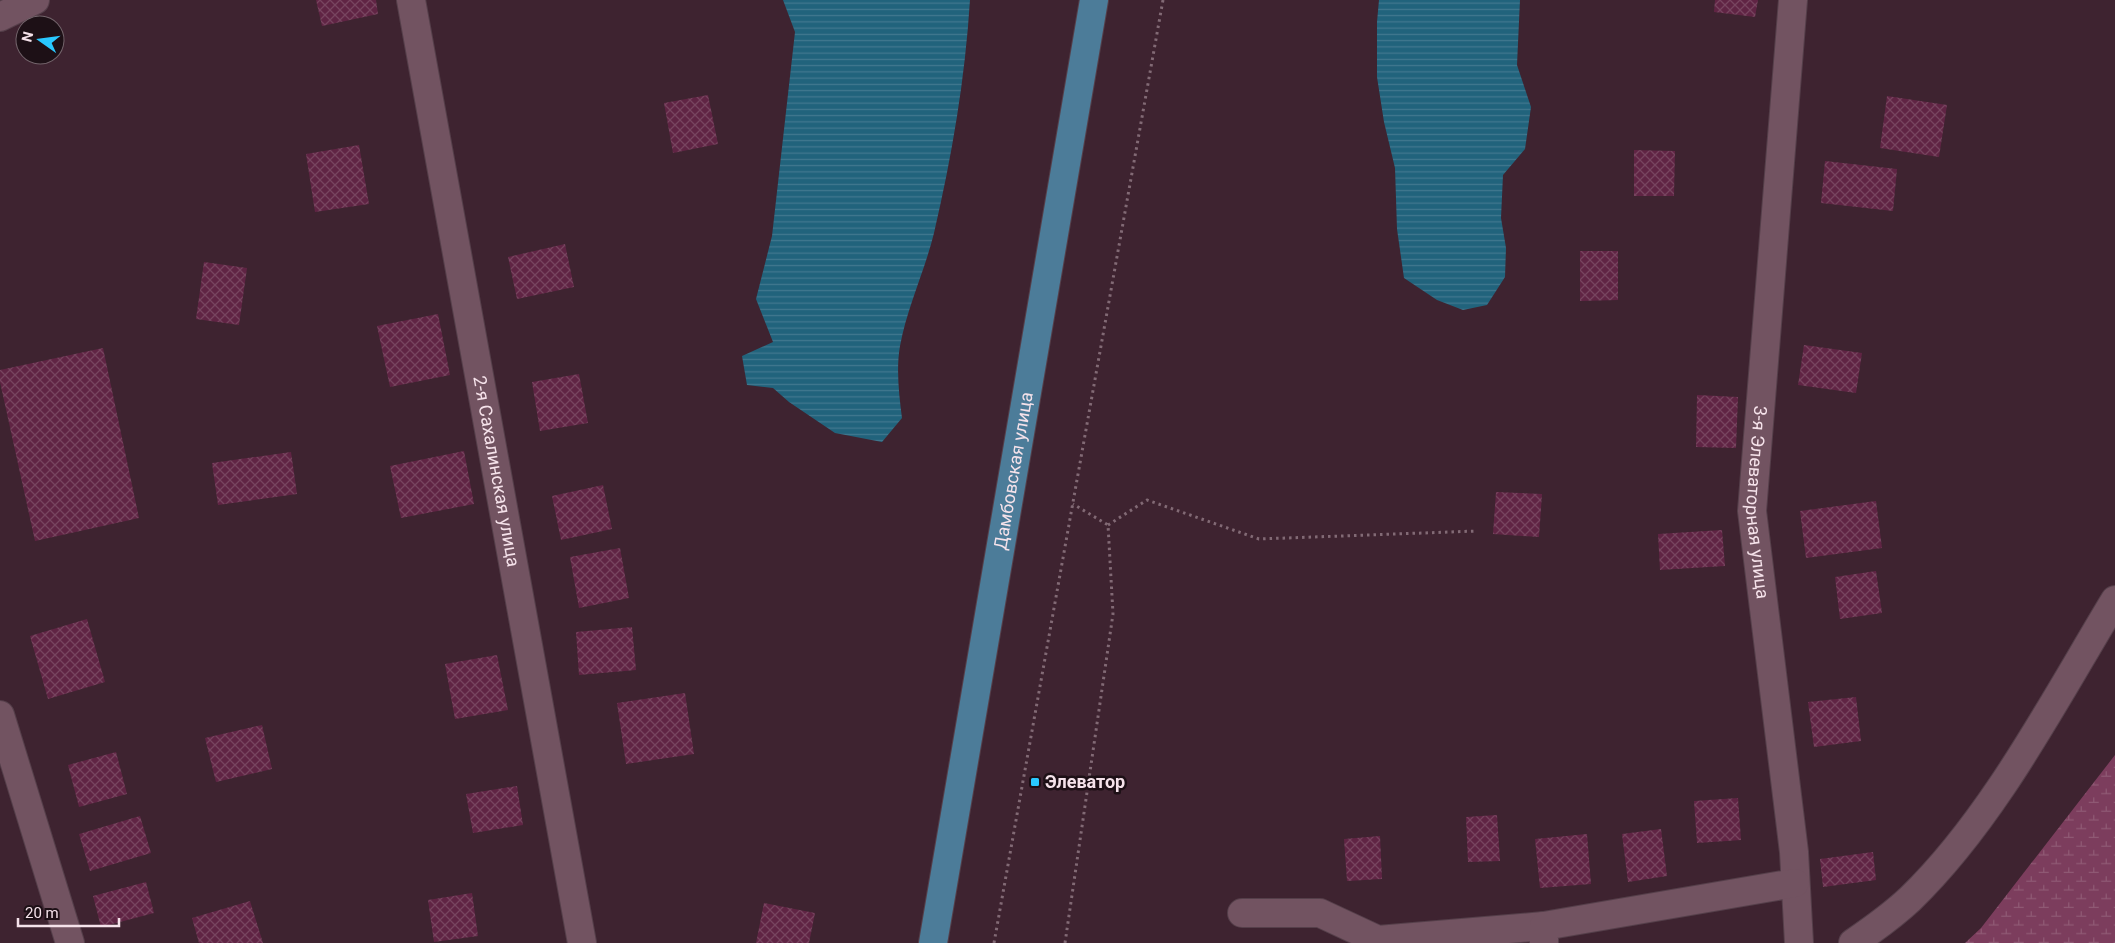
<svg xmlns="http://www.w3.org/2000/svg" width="2115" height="943" font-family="Roboto,sans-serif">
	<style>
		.wetland { fill: url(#wetland-marsh) }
		.water { fill: url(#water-rules) }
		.building { fill: url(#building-cross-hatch) }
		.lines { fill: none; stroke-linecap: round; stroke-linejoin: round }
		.minor-casing { stroke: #553f4a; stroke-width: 30 }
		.major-casing { stroke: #553f4a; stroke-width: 30 }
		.path { stroke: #826a75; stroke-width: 3; stroke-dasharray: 2.5 4; stroke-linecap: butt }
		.minor { stroke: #725361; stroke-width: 28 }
		.major { stroke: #4c7c99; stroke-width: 28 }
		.poi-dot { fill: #29c8ff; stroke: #1d1016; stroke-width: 2 }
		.labels { text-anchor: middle; stroke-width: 5; stroke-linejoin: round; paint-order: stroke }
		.street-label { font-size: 18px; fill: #f5e2ea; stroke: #1d1016 }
		.poi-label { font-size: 18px; font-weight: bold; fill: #f5e2ea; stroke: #1d1016; text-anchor: start }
	</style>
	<defs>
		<pattern id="wetland-marsh" width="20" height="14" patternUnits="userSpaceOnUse" patternTransform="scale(1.25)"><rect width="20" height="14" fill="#7c3d5d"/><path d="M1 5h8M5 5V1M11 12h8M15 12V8" fill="none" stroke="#8f5974"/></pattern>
		<pattern id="water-rules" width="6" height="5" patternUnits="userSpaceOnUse" patternTransform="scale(1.25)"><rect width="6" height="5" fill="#21637c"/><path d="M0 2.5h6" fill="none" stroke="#42798f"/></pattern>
		<pattern id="building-cross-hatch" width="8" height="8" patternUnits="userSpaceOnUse" patternTransform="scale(1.25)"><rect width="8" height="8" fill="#602444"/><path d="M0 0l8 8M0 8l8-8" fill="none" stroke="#77445f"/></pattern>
	</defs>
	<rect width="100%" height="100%" fill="#3e2330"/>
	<!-- wetland -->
	<path class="wetland" d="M2115 755V943H1965L1981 928Z"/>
	<!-- water -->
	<path class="water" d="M783 0H970C965 79 952 156 934 233 925 270 907 308 900 346 896 369 899 394 902 418L882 442 835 433 789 402 773 388 747 385 742 356 773 342 756 299 772 236 795 32Z
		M1379 0H1520L1517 65 1531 107 1525 149 1503 175 1501 218 1506 248 1505 277 1487 305 1463 310 1437 300 1404 278 1397 229 1395 168 1384 122 1377 77V22Z"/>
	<!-- building -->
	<path class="building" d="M316 0H376L378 14 322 26Z
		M1715 0H1758L1755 17 1714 12Z
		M708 95 718 144 673 153 664 103Z
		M1887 96 1947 105 1939 157 1880 148Z
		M359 145 369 204 315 212 306 154Z
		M1634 150 1675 151 1674 196H1634Z
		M1825 161 1897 169 1893 211 1821 203Z
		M565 244 574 287 517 299 508 257Z
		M1580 251H1618V300L1580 301Z
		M204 262 247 268 239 325 196 319Z
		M438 314 450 375 390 387 377 326Z
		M1804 345 1862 353 1856 393 1798 385Z
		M103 348 139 518 35 541 0 382V370Z
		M579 374 588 423 540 431 532 382Z
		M1697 395 1738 397 1736 448 1696 447Z
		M464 451 474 504 401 518 390 466Z
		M291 452 297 494 218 505 212 463Z
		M603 485 612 529 561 540 552 496Z
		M1496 492 1542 494 1539 537 1493 534Z
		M1876 501 1882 548 1806 558 1800 511Z
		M1722 530 1725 566 1660 570 1658 534Z
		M620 548 629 598 579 608 570 557Z
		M1876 571 1882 613 1840 619 1835 577Z
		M87 619 105 682 48 699 30 636Z
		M632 627 636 670 579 675 576 632Z
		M497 655 508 710 455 719 445 664Z
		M685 693 694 754 626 764 617 703Z
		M1856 697 1861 741 1814 747 1808 702Z
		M262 725 272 769 216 782 205 738Z
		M116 752 127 794 79 807 68 765Z
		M517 786 523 825 473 833 466 794Z
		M1738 798 1741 840 1697 843 1694 801Z
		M1497 815 1500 861 1468 862 1466 817Z
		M140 816 151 853 90 871 79 834Z
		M1661 829 1667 876 1628 882 1622 834Z
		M1587 834 1591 884 1540 888 1535 839Z
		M1380 836 1382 879 1347 881 1344 839Z
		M1873 852 1876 880 1823 887 1820 859Z
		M146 882 154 913 101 927 93 896Z
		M472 893 478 936 434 942 428 900Z
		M250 901 263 943H199L192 918Z
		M764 903 815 913 809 943H756Z"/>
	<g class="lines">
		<defs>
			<g id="minor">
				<path id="s1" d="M411 0 582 943"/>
				<path id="s2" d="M1793 0 1752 511 1794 852 1799 943"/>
				<path d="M0 17 35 0"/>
				<path d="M0 715 70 943"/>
				<path d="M1242 913H1320L1378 940 1544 926"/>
				<path d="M1544 943V926L1795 883"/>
				<path d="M1853 943C1872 930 1893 915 1910 899 1993 819 2055 699 2115 600"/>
			</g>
			<g id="major">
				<path id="s3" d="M933 943 1094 0"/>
			</g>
		</defs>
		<!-- minor casing -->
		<use href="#minor" class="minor-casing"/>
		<!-- major casing -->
		<use href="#major" class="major-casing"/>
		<!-- path -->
		<path class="path" d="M1108 525 1147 500 1259 539 1477 531
			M994 943 1163 0
			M1065 943 1113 614 1108 525 1073 504"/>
		<!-- minor -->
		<use href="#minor" class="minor"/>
		<!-- major -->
		<use href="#major" class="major"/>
	</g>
	<!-- markers -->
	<rect class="poi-dot" x="1030" y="777" width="10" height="10" rx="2.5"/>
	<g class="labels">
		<!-- street labels -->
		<g class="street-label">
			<text dy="6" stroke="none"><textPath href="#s1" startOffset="479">2-я Сахалинская улица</textPath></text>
			<text dy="6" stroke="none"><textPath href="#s3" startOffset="479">Дамбовская улица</textPath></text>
			<text dy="6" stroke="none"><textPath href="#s2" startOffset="504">3-я Элеваторная улица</textPath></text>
		</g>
		<!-- poi labels -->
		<g class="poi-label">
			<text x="1045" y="788">Элеватор</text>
		</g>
	</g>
	<!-- north arrow -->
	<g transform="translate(40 40) rotate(284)"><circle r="24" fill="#1d1016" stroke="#73646b"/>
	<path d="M0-4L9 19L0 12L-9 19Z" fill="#29c8ff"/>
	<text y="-8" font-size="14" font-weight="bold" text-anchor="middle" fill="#f5e2ea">N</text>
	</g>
	<!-- scale -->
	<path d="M18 918v8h101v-8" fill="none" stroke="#f5e2ea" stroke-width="2.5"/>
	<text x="25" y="918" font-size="15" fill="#f5e2ea" stroke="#1d1016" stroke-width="4" paint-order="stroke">20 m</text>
</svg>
